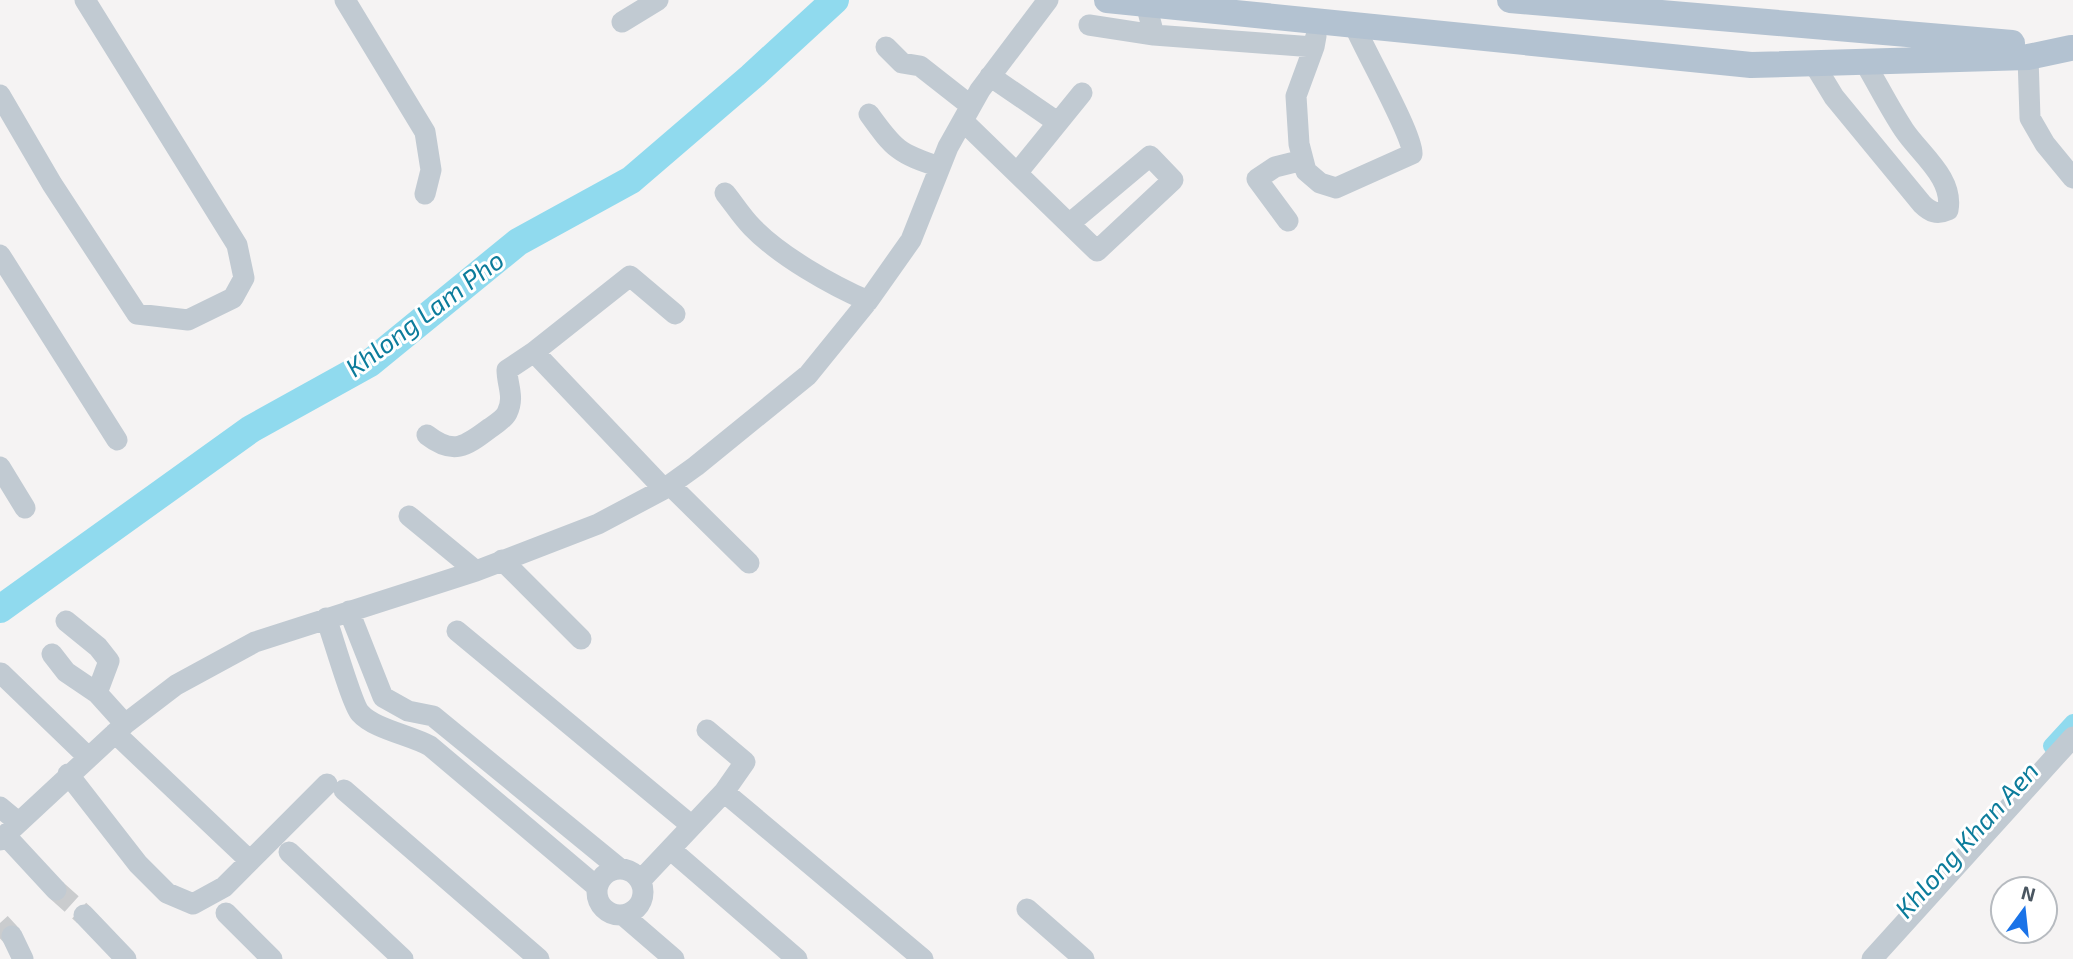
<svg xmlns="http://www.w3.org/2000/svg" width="2073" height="959" font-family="'Exo 2',sans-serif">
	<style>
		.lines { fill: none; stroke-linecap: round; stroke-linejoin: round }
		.canal { stroke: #90daee; stroke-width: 16 }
		.river { stroke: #90daee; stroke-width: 28 }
		.minor-tunnel { stroke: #caccce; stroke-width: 21; stroke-dasharray: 21 10; stroke-linecap: butt }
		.minor { stroke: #c1cad2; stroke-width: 21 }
		.major { stroke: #b3c2d1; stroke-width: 26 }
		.labels { text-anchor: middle; stroke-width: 6; stroke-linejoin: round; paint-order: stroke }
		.water-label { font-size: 26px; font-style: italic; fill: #0c7c9b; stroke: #fff }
	</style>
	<rect width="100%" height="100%" fill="#f5f3f3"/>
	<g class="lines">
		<!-- canal -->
		<path class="canal" d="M2051 746 2073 722"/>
		<!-- river -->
		<path class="river" d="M0 609 251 429 370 363 518 242 631 180 751 77 835 0"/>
		<!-- minor-tunnel -->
		<path class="minor-tunnel" d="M56 890 84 915
			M0 923 12 936"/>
		<!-- minor -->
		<path class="minor" d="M345 0 425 132 431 170 425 194
			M1146 4 1154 35 1314 47 1316 36
			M622 22 658 0
			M1089 25 1154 35
			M886 47 902 63 920 66 971 106
			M1314 47 1296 96 1299 144 1306 171 1320 183 1336 188 1412 154C1414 137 1365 51 1355 27
			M2028 57 2030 118 2045 144 2073 178
			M1814 64 1834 97 1922 204C1930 212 1937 215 1948 210 1954 178 1920 154 1904 130 1890 109 1878 85 1865 63
			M990 76 1057 122
			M0 95 52 184 137 314 188 320 233 298 244 278 237 245 85 0
			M869 114C894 149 899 154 940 167
			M963 121 1097 251 1173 180 1150 156 1069 224
			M1022 167 1082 93
			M725 193C734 204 742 217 752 227 780 256 831 285 868 301
			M1288 221 1257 179 1275 167 1303 160
			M0 255 117 440
			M427 435C454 456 466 446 490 428 496 424 504 419 507 413 515 397 507 385 507 370L534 352
			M0 467 25 508
			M670 485 749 563
			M664 489 534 352 630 276 675 314
			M409 516 476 571
			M502 560 581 639
			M349 611 383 697 408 711 433 716 620 869
			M326 618C332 634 352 704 360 713 374 729 410 735 430 746L597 887
			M66 621 98 647 109 661 97 693
			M457 631 692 826
			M52 654 66 672 97 693 125 724
			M1 673 88 757
			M115 733 250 861
			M68 774 138 864 167 893 193 904 224 887 327 784
			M344 790 539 959
			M724 792 923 959
			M0 807 18 822
			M5 835 56 890
			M0 840 125 724 176 685 255 642 476 571 598 524 664 489 696 466 808 375 868 301 911 240 948 147 980 90 1048 0
			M670 849 797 959
			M289 852 403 959
			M597 892a23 23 0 1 1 46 0a23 23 0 1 1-46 0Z
			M640 881 724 792 745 762 707 730
			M1027 909 1084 959
			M226 913 272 959
			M84 915 126 959
			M623 915 674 959
			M12 936 23 959
			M1872 959 2073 737"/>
		<!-- major -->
		<path class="major" d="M1107 0 1751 65 2028 57 2071 48
			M1510 0 2012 43"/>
	</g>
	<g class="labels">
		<!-- water labels -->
		<g class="water-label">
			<text transform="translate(425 314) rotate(-37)" y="9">Khlong Lam Pho</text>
			<text transform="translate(1967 840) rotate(-48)" y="9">Khlong Khan Aen</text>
		</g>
	</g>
	<!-- north arrow -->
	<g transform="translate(2024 910) rotate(15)"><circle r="33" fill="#ffffff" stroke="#b7bbc0" stroke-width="2"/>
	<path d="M0-5L12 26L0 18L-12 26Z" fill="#1a73e8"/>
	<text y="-10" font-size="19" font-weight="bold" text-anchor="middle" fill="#4a5661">N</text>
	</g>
</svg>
